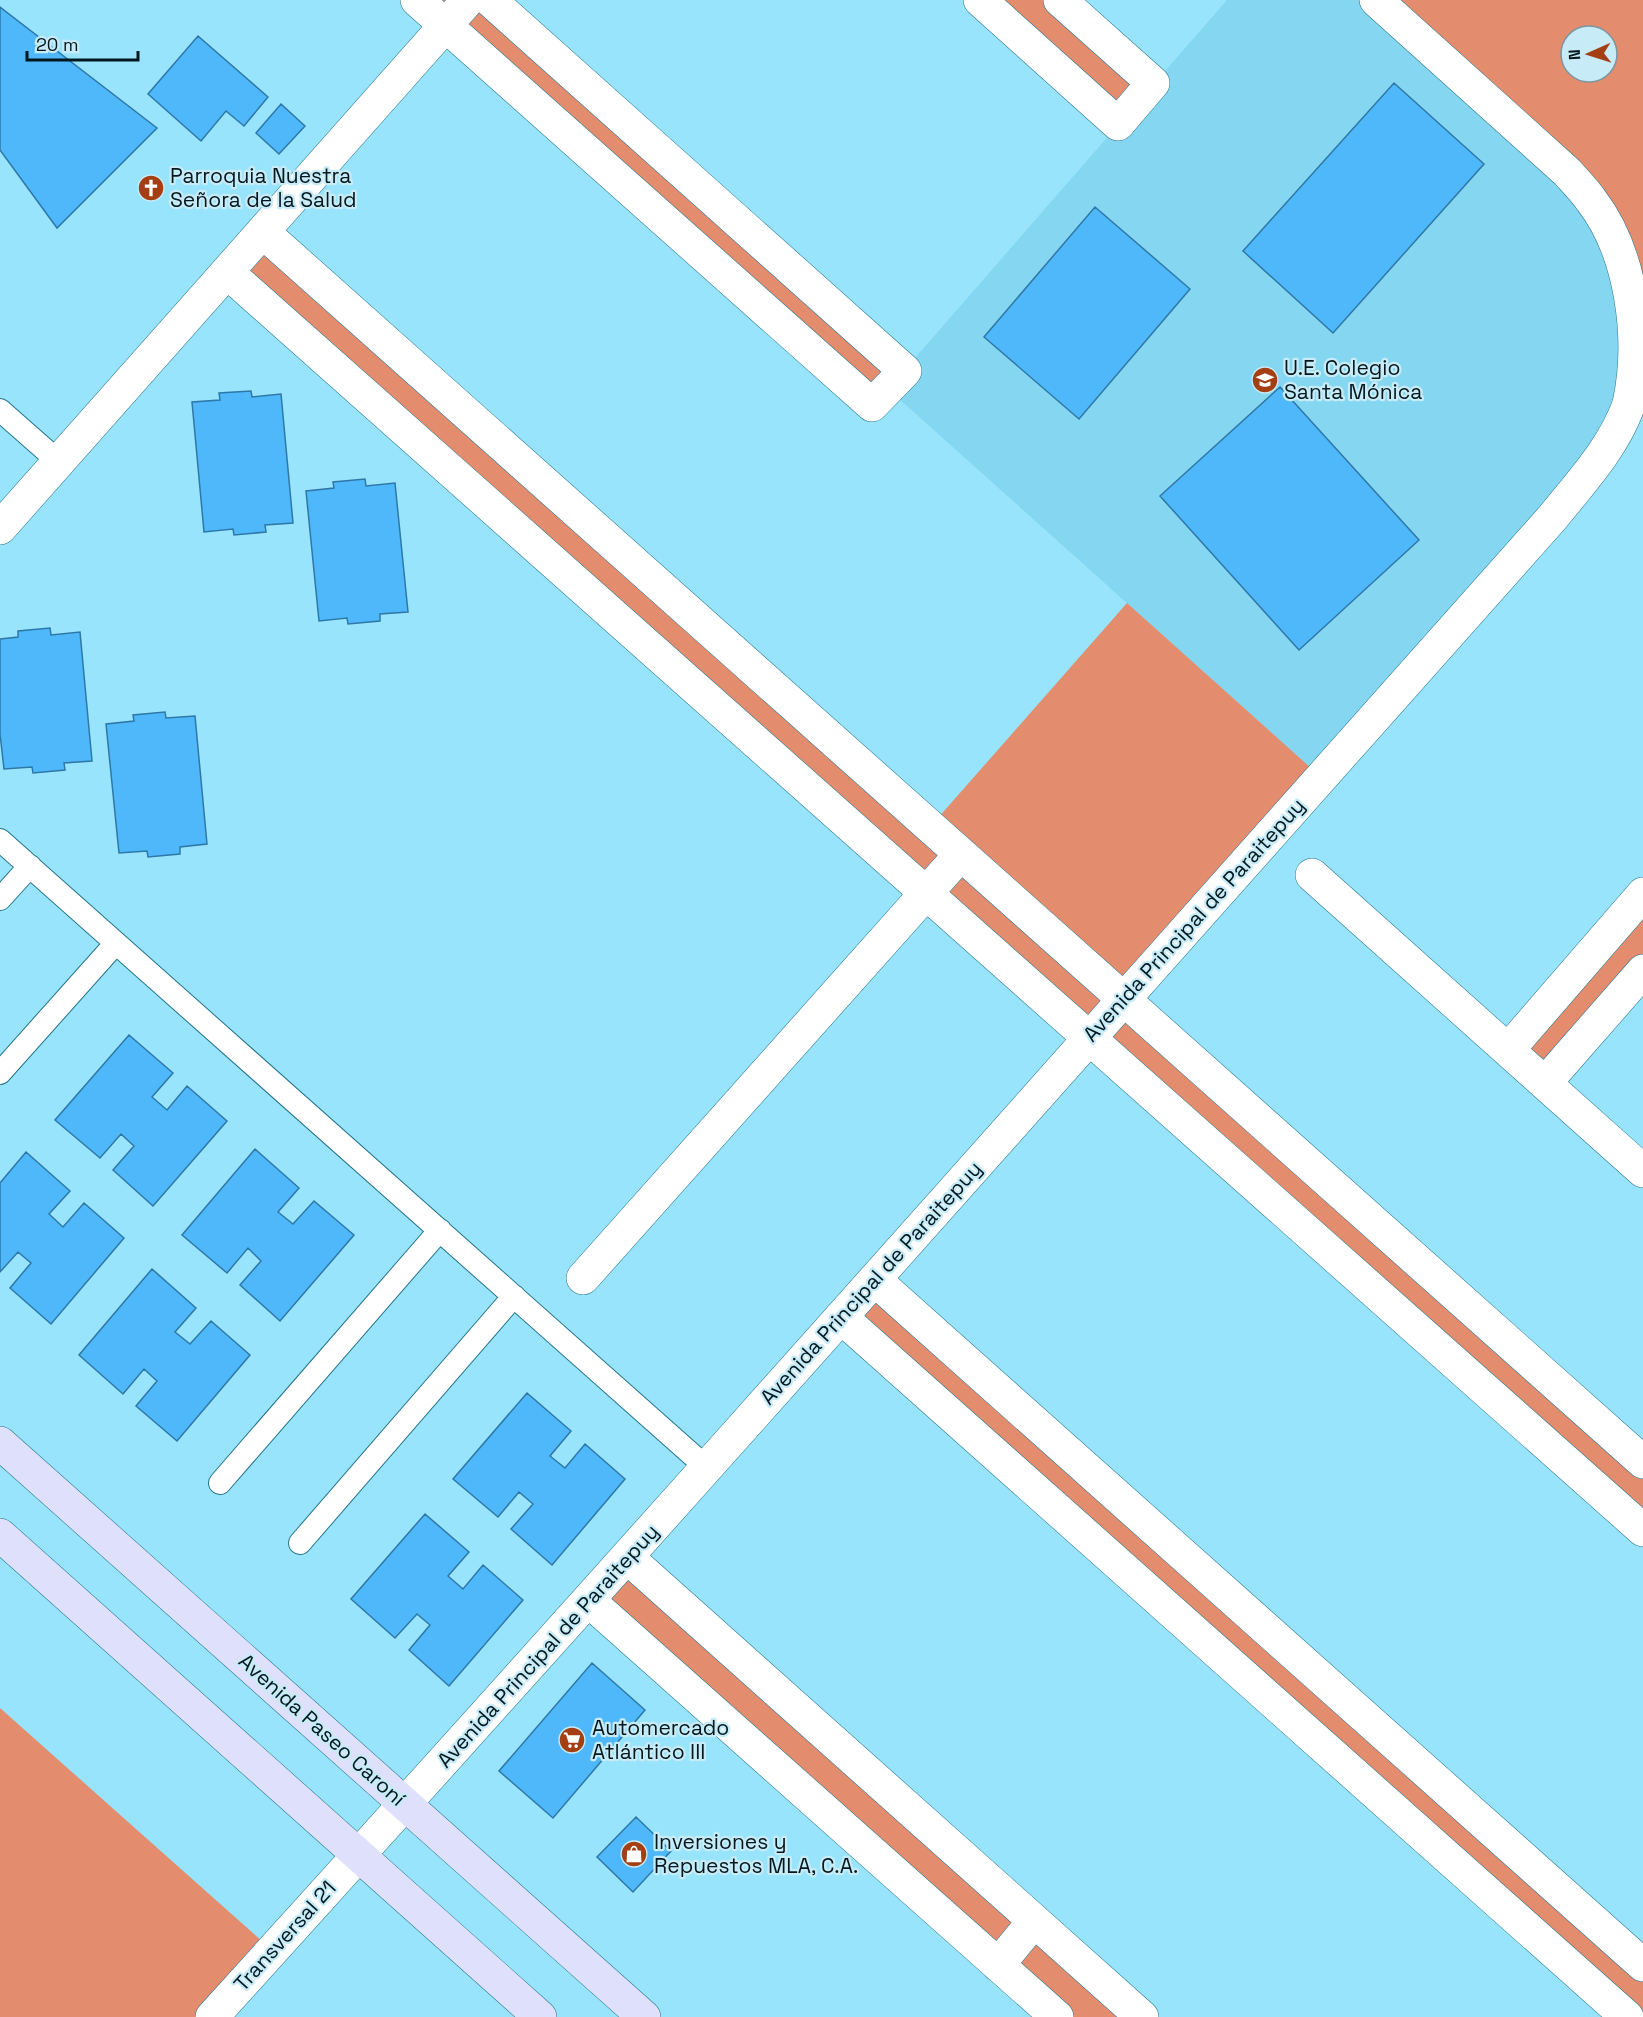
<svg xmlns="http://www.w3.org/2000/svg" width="1643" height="2017" font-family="'Space Grotesk',sans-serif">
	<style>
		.built { fill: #85d6f0 }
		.green { fill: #e38d6e; fill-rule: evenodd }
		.building { fill: #4fb8fa; stroke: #2e78a7; stroke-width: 1.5 }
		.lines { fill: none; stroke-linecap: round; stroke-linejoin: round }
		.lane-casing { stroke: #24748a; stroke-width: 24 }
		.street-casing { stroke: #24748a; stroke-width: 34 }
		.secondary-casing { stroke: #24748a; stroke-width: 34 }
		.lane { stroke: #fff; stroke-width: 22 }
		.street { stroke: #fff; stroke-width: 33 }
		.secondary { stroke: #dfe0fc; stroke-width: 33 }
		.labels { text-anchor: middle; stroke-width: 4.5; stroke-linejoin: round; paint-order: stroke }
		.poi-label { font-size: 21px; fill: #03181e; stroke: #c7ebf7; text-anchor: start }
		.street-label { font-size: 21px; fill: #03181e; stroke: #c7ebf7 }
	</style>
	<rect width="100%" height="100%" fill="#98e4fc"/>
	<!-- built -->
	<path class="built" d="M1227 0H1376L1610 230 1629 403 1321 777 888 389Z"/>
	<!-- green -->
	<path class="green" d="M417 0H490L905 371 872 405Z
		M980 0H1060L1153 83 1118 124Z
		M1376 0H1643V329L1610 230ZM1571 36H1607V72H1571Z
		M263 232 930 827 1127 603 1321 777 1124 999 1643 1462V1530L227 272Z
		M1643 894V971L1545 1083 1508 1050Z
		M875 1280 1643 1965V2017H1627L841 1317Z
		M627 1557 1142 2017H1057L588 1600Z
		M0 1708 273 1951 214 2017H0Z"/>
	<!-- building -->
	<path class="building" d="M0 7 157 128 57 228 0 150Z
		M198 36 268 97 244 126 226 111 201 141 148 94Z
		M1394 83 1484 164 1333 333 1243 251Z
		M281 104 305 126 279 154 256 133Z
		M1095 207 1190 289 1079 419 984 337Z
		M1280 387 1419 540 1299 650 1160 496Z
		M251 391 252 397 281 394 293 523 265 525 266 532 234 535 233 529 204 532 192 402 220 400 219 393Z
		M365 479 366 486 395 483 408 612 380 614V621L348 624 347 618 319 621 306 491 334 488 333 482Z
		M50 628 51 635 80 632 92 761 64 763 65 770 33 773 32 767 4 769 0 734V639L18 637V631Z
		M165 712 166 718 195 716 207 844 180 847V854L148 857 147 851 119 853 106 724 134 721 133 715Z
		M129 1035 173 1073 152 1097 167 1110 187 1086 227 1121 153 1206 113 1170 134 1146 121 1134 100 1158 55 1120Z
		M255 1149 299 1188 278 1212 293 1224 314 1201 354 1235 280 1321 240 1285 261 1261 248 1248 227 1273 182 1235Z
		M26 1152 70 1191 49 1214 63 1227 84 1203 124 1238 51 1324 10 1288 31 1263 18 1252 0 1272V1183Z
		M152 1269 196 1308 175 1332 190 1344 211 1321 250 1355 177 1441 136 1406 157 1381 144 1369 123 1394 79 1355Z
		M527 1393 571 1431 550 1456 565 1468 585 1444 625 1479 552 1565 511 1529 533 1504 519 1492 498 1517 453 1479Z
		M425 1514 469 1552 448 1576 463 1589 483 1565 523 1600 449 1686 409 1650 430 1625 417 1614 395 1638 351 1599Z
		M592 1663 645 1710 553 1818 499 1771Z
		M636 1817 671 1851 633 1892 597 1857Z"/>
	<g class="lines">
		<defs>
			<path id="lane" d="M0 410 59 462
				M0 840 707 1468
				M0 899 30 866
				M0 1073 116 943
				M220 1483 440 1230
				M300 1543 514 1296"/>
			<path id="street" d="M417 0 872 405 905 371 490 0
				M980 0 1118 124 1153 83 1060 0
				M263 232 1643 1462
				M227 272 1643 1530
				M0 528 468 0
				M1312 875 1643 1171
				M1508 1050 1643 894
				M1545 1083 1643 971
				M583 1278 961 854
				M875 1280 1643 1965
				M841 1317 1627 2017
				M627 1557 1142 2017
				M588 1600 1057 2017
				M998 1965 1034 1921
				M212 2017C663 1520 1107 1018 1553 517 1581 482 1614 447 1629 404 1643 339 1632 253 1591 200 1584 190 1575 181 1567 172L1376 0"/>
			<path id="secondary" d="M0 1443 644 2017
				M0 1535 540 2017"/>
		</defs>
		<!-- lane casing -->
		<use href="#lane" class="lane-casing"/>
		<!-- street casing -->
		<use href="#street" class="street-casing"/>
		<!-- secondary casing -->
		<use href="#secondary" class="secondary-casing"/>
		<!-- lane -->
		<use href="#lane" class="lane"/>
		<!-- street -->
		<use href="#street" class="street"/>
		<!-- secondary -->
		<use href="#secondary" class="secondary"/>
	</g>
	<!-- icons -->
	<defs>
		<symbol id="church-disc" viewBox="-11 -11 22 22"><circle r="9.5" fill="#a43f14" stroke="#c7ebf7"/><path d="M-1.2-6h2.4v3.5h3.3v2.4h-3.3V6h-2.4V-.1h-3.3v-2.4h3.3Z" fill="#fff"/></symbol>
		<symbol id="school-disc" viewBox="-11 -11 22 22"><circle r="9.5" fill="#a43f14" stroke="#c7ebf7"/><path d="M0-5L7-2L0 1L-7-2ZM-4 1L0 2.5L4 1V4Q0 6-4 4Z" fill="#fff"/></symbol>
		<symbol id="supermarket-disc" viewBox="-11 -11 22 22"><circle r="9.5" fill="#a43f14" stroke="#c7ebf7"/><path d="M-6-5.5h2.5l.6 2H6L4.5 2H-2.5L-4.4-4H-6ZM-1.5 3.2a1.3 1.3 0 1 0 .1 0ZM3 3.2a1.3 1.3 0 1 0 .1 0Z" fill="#fff"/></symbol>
		<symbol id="shop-disc" viewBox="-11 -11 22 22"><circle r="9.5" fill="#a43f14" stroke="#c7ebf7"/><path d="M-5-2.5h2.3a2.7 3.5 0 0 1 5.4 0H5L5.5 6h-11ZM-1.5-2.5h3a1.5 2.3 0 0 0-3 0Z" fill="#fff"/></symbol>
	</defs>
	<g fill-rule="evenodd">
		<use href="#church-disc" x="136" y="173" width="30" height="30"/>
		<use href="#school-disc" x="1250" y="365" width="30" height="30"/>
		<use href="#supermarket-disc" x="557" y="1725" width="30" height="30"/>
		<use href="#shop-disc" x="619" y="1839" width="30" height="30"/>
	</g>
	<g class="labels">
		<!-- poi labels -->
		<g class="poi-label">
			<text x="170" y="183">Parroquia Nuestra<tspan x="170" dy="24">Señora de la Salud</tspan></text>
			<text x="1284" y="375">U.E. Colegio<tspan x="1284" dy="24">Santa Mónica</tspan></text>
			<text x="592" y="1735">Automercado<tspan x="592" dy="24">Atlántico III</tspan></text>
			<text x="654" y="1849">Inversiones y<tspan x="654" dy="24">Repuestos MLA, C.A.</tspan></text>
		</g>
		<!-- street labels -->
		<g class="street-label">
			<text transform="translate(1194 920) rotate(-48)" y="7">Avenida Principal de Paraitepuy</text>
			<text transform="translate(871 1283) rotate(-48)" y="7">Avenida Principal de Paraitepuy</text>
			<text transform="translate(548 1646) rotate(-48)" y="7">Avenida Principal de Paraitepuy</text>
			<text transform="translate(322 1730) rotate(42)" y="7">Avenida Paseo Caroní</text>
			<text transform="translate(285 1936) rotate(-48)" y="7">Transversal 21</text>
		</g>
	</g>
	<!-- north arrow -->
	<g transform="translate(1589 54) rotate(267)"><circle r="28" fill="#c7ebf7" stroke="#7997a0" stroke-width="1.5"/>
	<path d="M0-4.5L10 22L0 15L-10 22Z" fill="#a43f14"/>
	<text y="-9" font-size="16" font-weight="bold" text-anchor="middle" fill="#03181e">N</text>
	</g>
	<!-- scale -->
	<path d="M27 51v9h111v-9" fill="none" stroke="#03181e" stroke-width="3"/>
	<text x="36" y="51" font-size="18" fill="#03181e" stroke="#c7ebf7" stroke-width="4.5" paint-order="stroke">20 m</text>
</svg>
